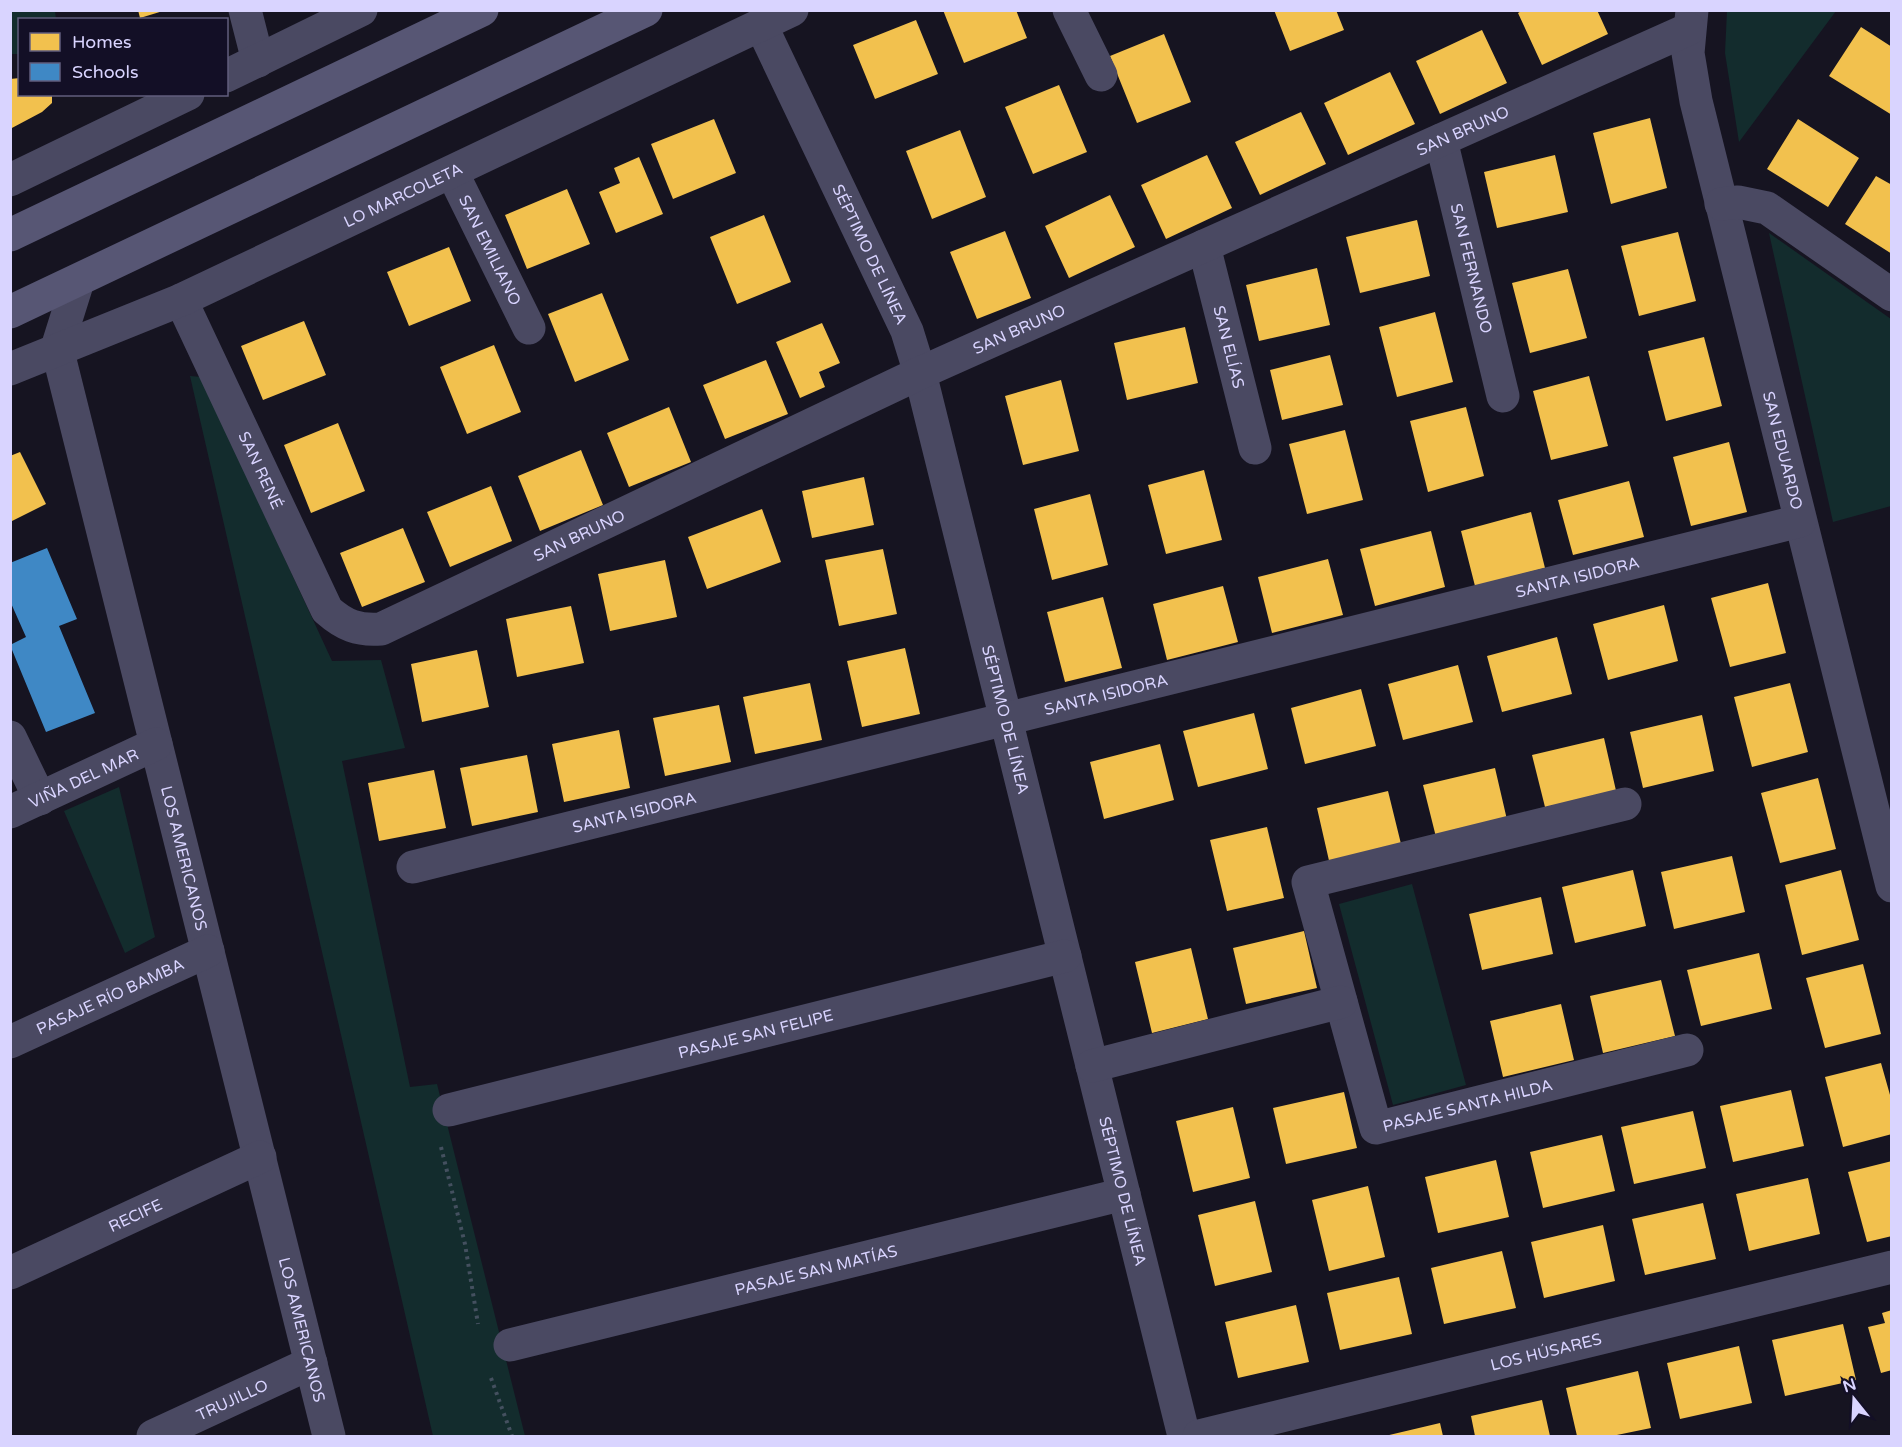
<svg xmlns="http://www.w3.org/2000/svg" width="1902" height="1447" font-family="'Varela Round',sans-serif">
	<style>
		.green { fill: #132c2d }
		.homes { fill: #f2c14e }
		.schools { fill: #3f88c5 }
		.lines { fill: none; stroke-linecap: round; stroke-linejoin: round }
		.path { stroke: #44505f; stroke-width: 4; stroke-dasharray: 3 4.5; stroke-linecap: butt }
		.street { stroke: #4a4962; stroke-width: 33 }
		.secondary { stroke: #575674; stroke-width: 33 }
		.labels { text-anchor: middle; stroke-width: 6; stroke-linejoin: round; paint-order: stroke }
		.street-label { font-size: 16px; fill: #d9d4ff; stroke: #130f26 }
	</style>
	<rect width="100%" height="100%" fill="#161421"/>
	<!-- green -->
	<path class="green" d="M11 10 55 11 56 19 20 20 19 54H11Z
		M1727 11H1836L1739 142 1725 53Z
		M1769 233 1891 319V506L1833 522Z
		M190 376 201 377 332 661 381 660 405 748 342 761 410 1087 437 1084 525 1436H433Z
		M119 787 155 937 125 953 64 811Z
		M1412 884 1466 1085 1393 1105 1339 904Z"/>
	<!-- homes -->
	<path class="homes" d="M138 10H163V11L140 18Z
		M943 10H1016L1027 38 964 63Z
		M1274 10H1336L1344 30 1290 51Z
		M1523 10H1597L1608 34 1542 65 1518 13Z
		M916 20 938 74 875 99 853 45Z
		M1861 27 1892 47V115L1829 76Z
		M1482 30 1507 83 1440 114 1416 61Z
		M1164 34 1191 102 1137 123 1110 56Z
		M1390 72 1415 124 1348 155 1324 103Z
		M20 78V94H52V103L42 112 10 129V79Z
		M1059 85 1087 152 1033 174 1005 107Z
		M1301 112 1326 164 1260 195 1235 142Z
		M1650 118 1667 188 1611 204 1593 133Z
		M714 119 736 173 673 199 651 144Z
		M1798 119 1859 158 1828 207 1767 169Z
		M960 130 986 197 932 219 906 151Z
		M1207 155 1232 208 1166 239 1141 185Z
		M1555 155 1568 212 1497 228 1484 172Z
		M639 157 663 214 616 233 599 192 620 183 614 168Z
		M1876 176 1892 185V254L1845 224Z
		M567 189 590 244 527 269 505 215Z
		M1110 195 1135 247 1069 278 1045 226Z
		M764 215 791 282 737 304 710 237Z
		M1417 220 1430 276 1360 293 1346 237Z
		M1005 231 1031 298 977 319 950 252Z
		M1678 232 1696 301 1639 316 1621 246Z
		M449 247 471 301 409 326 387 272Z
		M1317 268 1330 325 1259 341 1246 285Z
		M1568 269 1587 338 1530 353 1512 283Z
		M602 293 629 360 575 382 548 314Z
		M1435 312 1453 382 1397 397 1379 327Z
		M304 321 326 375 263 400 241 346Z
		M822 323 840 363 819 372 825 387 800 398 776 342Z
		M1185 327 1198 383 1127 400 1114 343Z
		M1704 337 1722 406 1666 421 1648 351Z
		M494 345 521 412 467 434 440 367Z
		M1330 355 1343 405 1282 420 1270 370Z
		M766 360 788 414 725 439 703 385Z
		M1589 376 1608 446 1551 460 1533 391Z
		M1061 380 1079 451 1023 465 1005 396Z
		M669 407 691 462 629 487 607 433Z
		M1466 407 1484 476 1428 492 1410 421Z
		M338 423 365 491 311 513 284 445Z
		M1345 430 1363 500 1307 514 1289 444Z
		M1729 442 1747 512 1691 526 1673 457Z
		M581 450 603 505 540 531 518 476Z
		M20 452 46 504 10 522V456Z
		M1204 470 1222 540 1166 554 1148 485Z
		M864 477 874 525 812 538 802 491Z
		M1629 481 1644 537 1573 555 1558 500Z
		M491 486 512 541 450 567 427 512Z
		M1090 494 1108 565 1052 580 1034 509Z
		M762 509 781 562 707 589 688 537Z
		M1531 512 1545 568 1475 586 1461 531Z
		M403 528 425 582 362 607 340 553Z
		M1431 531 1445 587 1375 606 1360 549Z
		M883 549 897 614 839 626 825 560Z
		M1328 559 1343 615 1272 633 1258 577Z
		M665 560 677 617 610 631 598 574Z
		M1768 583 1786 653 1730 667 1711 598Z
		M1223 586 1238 642 1167 660 1153 604Z
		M1103 597 1122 668 1065 682 1047 612Z
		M1664 605 1678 661 1608 680 1593 624Z
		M571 606 584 663 517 677 506 619Z
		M1557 637 1572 694 1502 712 1487 656Z
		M905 648 920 714 862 727 847 661Z
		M477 650 489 707 422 722 411 664Z
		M1458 665 1473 722 1403 740 1388 684Z
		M810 683 822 740 755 754 743 697Z
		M1790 683 1808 752 1752 767 1734 697Z
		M1361 689 1376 746 1305 764 1291 708Z
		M719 705 731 762 665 776 653 718Z
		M1254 713 1268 769 1198 787 1183 731Z
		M1702 715 1714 771 1643 788 1630 732Z
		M619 730 630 788 564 802 552 744Z
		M1604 738 1617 795 1546 811 1532 755Z
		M1160 744 1174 800 1104 819 1090 762Z
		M527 755 538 812 472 826 460 768Z
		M1495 768 1508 824 1437 841 1423 785Z
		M434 770 446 828 379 841 368 783Z
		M1818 778 1836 849 1780 863 1761 793Z
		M1388 791 1402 848 1330 865 1317 808Z
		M1267 827 1284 898 1227 911 1210 840Z
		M1732 856 1745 912 1674 929 1661 872Z
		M1633 870 1646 926 1575 943 1562 887Z
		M1841 870 1859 940 1802 955 1785 885Z
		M1541 897 1553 954 1482 970 1469 914Z
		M1304 931 1317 988 1246 1004 1233 948Z
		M1191 948 1208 1019 1152 1033 1135 962Z
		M1759 953 1772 1009 1701 1026 1687 970Z
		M1863 964 1881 1034 1825 1048 1806 978Z
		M1661 980 1675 1036 1603 1053 1590 996Z
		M1561 1004 1574 1060 1503 1077 1490 1021Z
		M1881 1063 1892 1102V1134L1843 1147 1825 1077Z
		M1791 1090 1804 1146 1733 1162 1720 1106Z
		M1344 1092 1357 1148 1286 1164 1273 1108Z
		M1233 1107 1250 1178 1193 1192 1176 1121Z
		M1693 1111 1706 1168 1634 1184 1621 1127Z
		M1602 1135 1615 1191 1543 1208 1530 1152Z
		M1496 1160 1509 1217 1438 1233 1425 1177Z
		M1892 1161V1236L1867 1242 1848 1172Z
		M1808 1178 1820 1234 1749 1251 1736 1194Z
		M1368 1186 1385 1257 1329 1271 1312 1200Z
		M1255 1201 1272 1272 1215 1286 1198 1215Z
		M1703 1203 1716 1259 1645 1275 1632 1219Z
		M1603 1225 1615 1281 1544 1298 1531 1242Z
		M1502 1251 1516 1308 1444 1324 1431 1268Z
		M1399 1277 1412 1334 1340 1350 1327 1293Z
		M1296 1305 1309 1362 1238 1378 1225 1322Z
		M1892 1310V1370L1881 1373 1868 1327 1885 1323 1882 1313Z
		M1843 1324 1856 1380 1785 1396 1772 1340Z
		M1739 1346 1752 1403 1680 1419 1667 1363Z
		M1638 1371 1651 1428 1612 1436H1577L1566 1388Z
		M1542 1400 1550 1436H1475L1471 1416Z
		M1440 1423 1443 1436H1385Z"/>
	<!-- schools -->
	<path class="schools" d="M47 548 77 619 59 626 95 713 46 732 10 645 26 637 10 601V563Z"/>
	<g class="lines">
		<!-- path -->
		<path class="path" d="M441 1147 465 1244 478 1324
			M491 1378 512 1436"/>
		<!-- street -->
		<g class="street">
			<path d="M245 10 258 61"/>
			<path d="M1069 10 1101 75"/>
			<path id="s1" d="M1692 10 1688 53 1696 101 1892 886"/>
			<path id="s2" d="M761 25 907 331 920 373 1184 1436"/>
			<path d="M226 76 361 10"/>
			<path id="s3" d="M1441 140 1503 396"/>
			<path id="s4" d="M452 172 529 328"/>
			<path d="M10 180 188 94"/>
			<path d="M1721 204 1738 202 1767 208 1892 295"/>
			<path id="s5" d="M1204 246 1255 448"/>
			<path id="s6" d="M78 281 57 348 329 1436"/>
			<path id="s7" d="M181 300 327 610C344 625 358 631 381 629L920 373 1689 29"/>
			<path id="s8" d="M10 369 181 300 792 10"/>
			<path d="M10 737 40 799"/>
			<path id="s9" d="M1625 804 1308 882 1376 1128 1687 1050"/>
			<path id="s10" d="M10 812 156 744"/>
			<path id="s11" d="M413 867 1800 521"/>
			<path id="s12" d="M10 1042 208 951"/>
			<path d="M1092 1066 1341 1002"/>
			<path id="s13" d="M449 1110 1065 956"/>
			<path id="s14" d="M10 1273 260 1157"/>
			<path id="s15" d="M510 1345 1124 1194"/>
			<path id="s16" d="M153 1436 311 1363"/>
			<path id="s17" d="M1199 1436 1892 1267"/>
		</g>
		<!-- secondary -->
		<path class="secondary" d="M10 235 482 10
			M10 312 646 10"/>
	</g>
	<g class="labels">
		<!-- street labels -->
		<g class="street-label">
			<text dy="6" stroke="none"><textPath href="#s7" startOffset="1593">SAN BRUNO</textPath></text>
			<text dy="6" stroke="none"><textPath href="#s8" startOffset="430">LO MARCOLETA</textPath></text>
			<text dy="6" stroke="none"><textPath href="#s4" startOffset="87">SAN EMILIANO</textPath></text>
			<text dy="6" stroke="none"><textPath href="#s2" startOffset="254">SÉPTIMO DE LÍNEA</textPath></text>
			<text dy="6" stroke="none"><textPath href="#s3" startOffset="132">SAN FERNANDO</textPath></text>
			<text dy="6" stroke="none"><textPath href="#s7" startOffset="1107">SAN BRUNO</textPath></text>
			<text dy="6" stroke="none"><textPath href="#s5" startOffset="104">SAN ELÍAS</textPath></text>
			<text dy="6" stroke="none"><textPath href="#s1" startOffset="452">SAN EDUARDO</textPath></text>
			<text dy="6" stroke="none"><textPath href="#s7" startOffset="188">SAN RENÉ</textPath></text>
			<text dy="6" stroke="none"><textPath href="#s7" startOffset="621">SAN BRUNO</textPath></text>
			<text dy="6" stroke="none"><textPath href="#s11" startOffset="1200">SANTA ISIDORA</textPath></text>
			<text dy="6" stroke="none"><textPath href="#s11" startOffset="714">SANTA ISIDORA</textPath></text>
			<text dy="6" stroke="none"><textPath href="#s2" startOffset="740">SÉPTIMO DE LÍNEA</textPath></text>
			<text dy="6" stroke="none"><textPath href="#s10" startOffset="81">VIÑA DEL MAR</textPath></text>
			<text dy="6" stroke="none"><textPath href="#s11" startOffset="228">SANTA ISIDORA</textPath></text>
			<text dy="6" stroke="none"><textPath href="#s6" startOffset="596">LOS AMERICANOS</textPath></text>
			<text dy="6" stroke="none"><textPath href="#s12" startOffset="110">PASAJE RÍO BAMBA</textPath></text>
			<text dy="6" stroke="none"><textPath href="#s13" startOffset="316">PASAJE SAN FELIPE</textPath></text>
			<text dy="6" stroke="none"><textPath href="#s9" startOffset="676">PASAJE SANTA HILDA</textPath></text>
			<text dy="6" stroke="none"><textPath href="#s2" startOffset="1226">SÉPTIMO DE LÍNEA</textPath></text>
			<text dy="6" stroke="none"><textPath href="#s14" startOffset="138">RECIFE</textPath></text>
			<text dy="6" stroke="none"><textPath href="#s15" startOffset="315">PASAJE SAN MATÍAS</textPath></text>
			<text dy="6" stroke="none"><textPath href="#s6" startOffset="1082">LOS AMERICANOS</textPath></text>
			<text dy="6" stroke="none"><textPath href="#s17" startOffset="357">LOS HÚSARES</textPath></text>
			<text dy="6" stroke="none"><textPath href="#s16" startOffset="87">TRUJILLO</textPath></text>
		</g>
	</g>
	<!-- border -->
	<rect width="1902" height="1447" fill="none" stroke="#d9d4ff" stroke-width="24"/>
	<!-- legend -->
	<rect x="18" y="18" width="210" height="78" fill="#130f26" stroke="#625e7d" stroke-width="1.5"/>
	<rect x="30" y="33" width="30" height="18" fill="#f2c14e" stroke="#625e7d" stroke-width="1.5"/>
	<text x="72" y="48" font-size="18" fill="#d9d4ff">Homes</text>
	<rect x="30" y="63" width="30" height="18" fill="#3f88c5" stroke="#625e7d" stroke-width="1.5"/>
	<text x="72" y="78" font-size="18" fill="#d9d4ff">Schools</text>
	<!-- north arrow -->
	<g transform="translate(1854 1399) rotate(342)" stroke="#130f26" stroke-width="4.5" paint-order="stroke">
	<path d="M0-4.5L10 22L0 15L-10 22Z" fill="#d9d4ff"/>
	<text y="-9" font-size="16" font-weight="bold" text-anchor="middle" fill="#d9d4ff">N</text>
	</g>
</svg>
